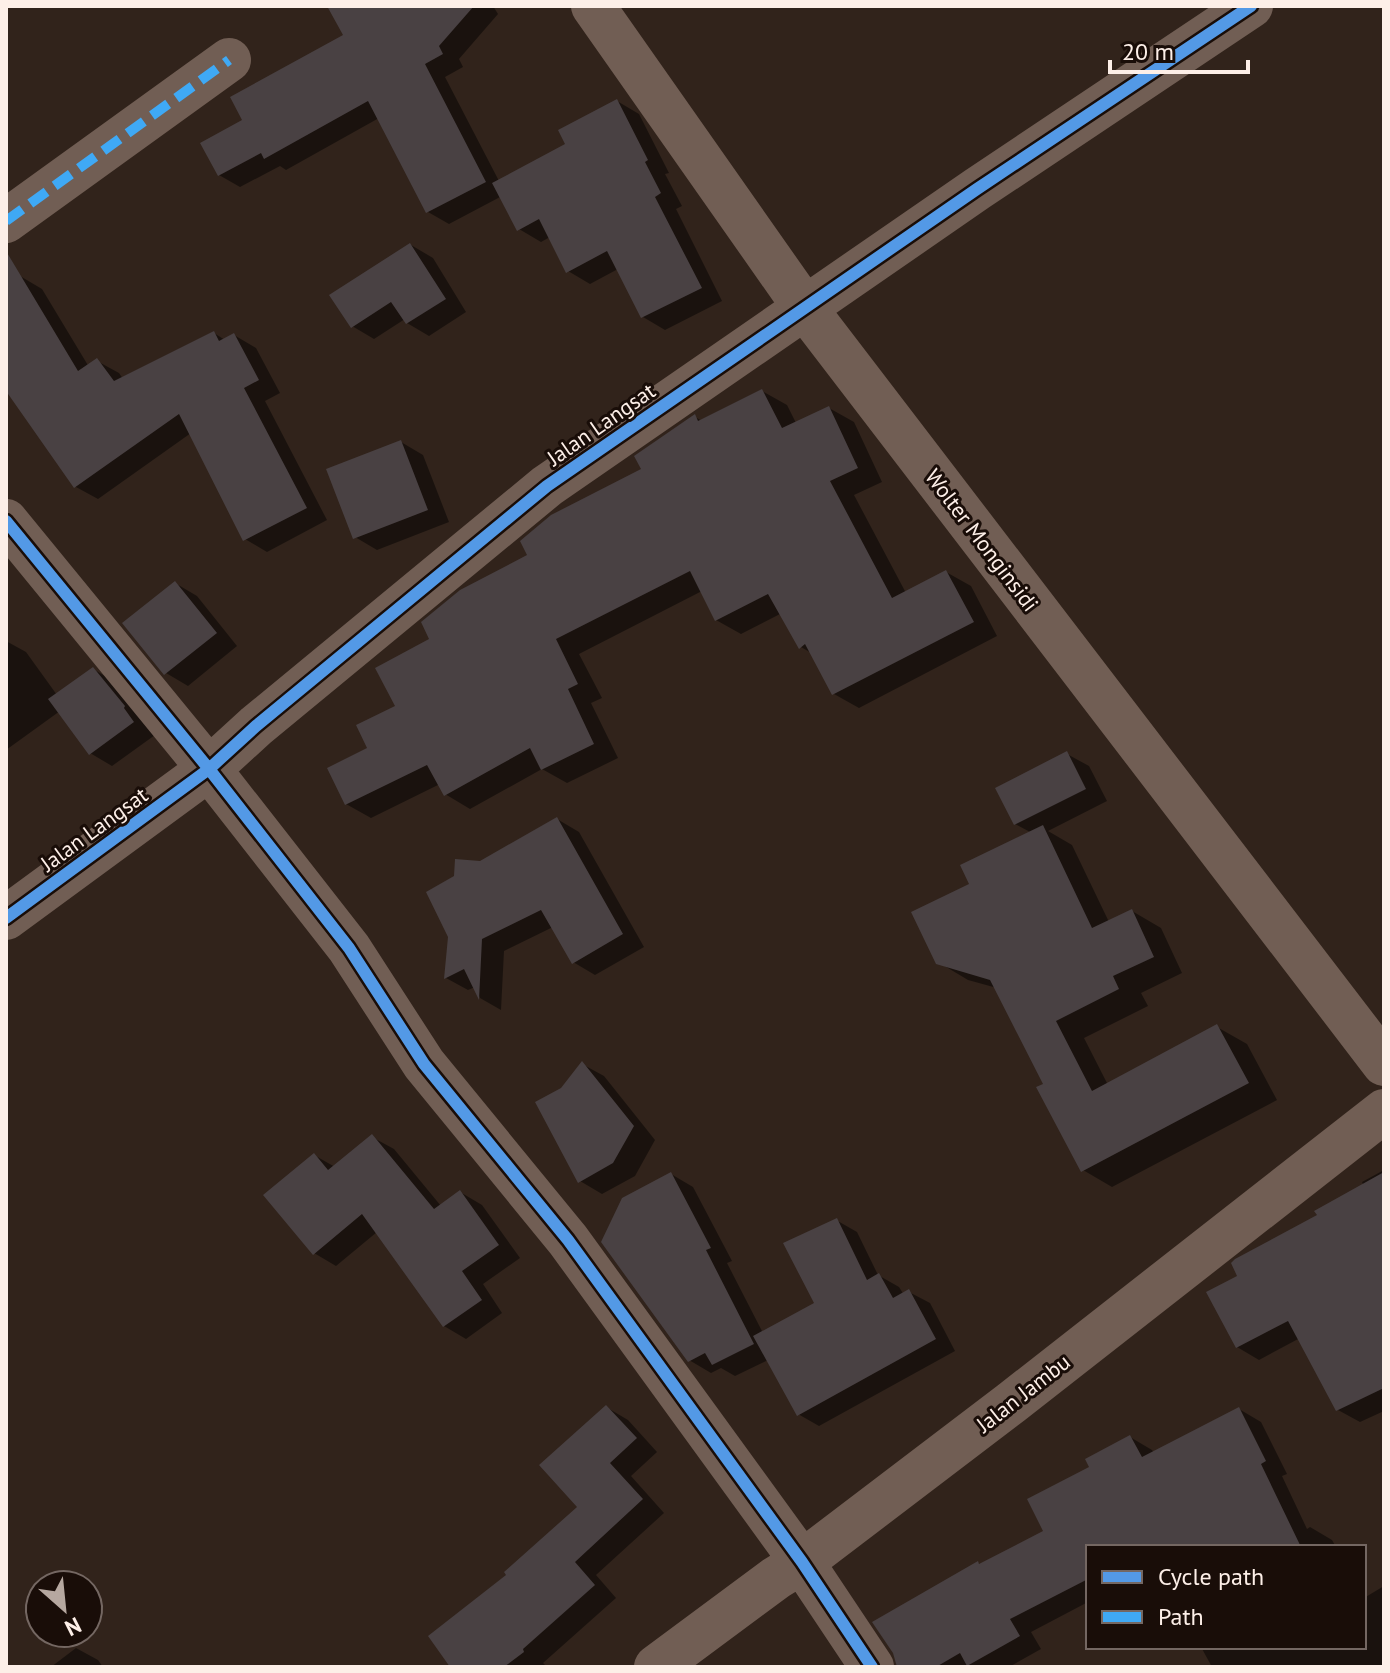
<svg xmlns="http://www.w3.org/2000/svg" width="1390" height="1673" font-family="'PT Sans',sans-serif">
	<style>
		.shadow { fill: #0007 }
		.building { fill: #494143 }
		.lines { fill: none; stroke-linecap: round; stroke-linejoin: round }
		.minor { stroke: #715e54; stroke-width: 44 }
		.quiet { stroke: #3fa9f5; stroke-width: 10; stroke-dasharray: 20 10; stroke-linecap: butt }
		.cycleway-casing { stroke: #190d08; stroke-width: 17 }
		.cycleway { stroke: #5399e6; stroke-width: 12 }
		.labels { text-anchor: middle; stroke-width: 6; stroke-linejoin: round; paint-order: stroke }
		.street-label { font-size: 22px; fill: #fdefe8; stroke: #190d08 }
	</style>
	<rect width="100%" height="100%" fill="#31231b"/>
	<!-- shadow -->
	<path class="shadow" d="M344 6H493L498 14 459 59 463 67 445 77 499 181 568 144 617 101 639 114 669 173 665 174 682 206 676 209 722 301 665 330 643 317 618 269 590 284 568 271 550 237 541 242 519 229 502 196 449 224 428 212 379 118 286 170 280 166 240 187 219 175 245 121 346 35Z
		M411 245 433 258 466 312 429 336 407 323 405 319 374 339 352 326Z
		M20 276 42 289 89 367 97 361 119 373 123 379 214 333 225 340 234 335 256 348 280 393 265 401 327 520 267 552 245 539 191 433 98 499 76 487 6 387V284Z
		M762 391 787 405 796 423 829 408 854 422 882 482 854 495 906 593 946 572 971 586 997 636 859 708 834 694 813 654 801 647 782 613 741 634 716 620 702 591 579 654 602 698 591 703 618 758 567 783 542 769 470 809 445 794 440 784 371 818 346 804 370 749 398 707 432 640 530 556 644 470 695 417 702 421Z
		M401 442 423 455 449 522 377 550 355 537Z
		M175 583 197 596 237 646 188 686 166 673Z
		M6 641 26 652 57 695 93 669 115 682 155 735 112 766 90 753 60 711 6 750Z
		M1067 754 1089 766 1107 801 1048 831 1072 845 1109 922 1132 911 1161 928 1182 973 1141 993 1148 1006 1084 1038 1108 1085 1217 1027 1247 1044 1277 1100 1112 1187 1083 1170 1046 1085 997 988 968 980 938 962 972 885 1032 833 1015 824Z
		M557 819 579 832 644 947 595 975 573 962 553 927 504 951 501 1010 480 998 475 987 468 990 446 978 481 863Z
		M582 1064 604 1076 655 1140 635 1176 602 1194 580 1181 562 1090Z
		M372 1137 394 1149 441 1206 460 1192 482 1205 520 1258 483 1284 502 1313 466 1339 444 1326 377 1232 336 1266 314 1253V1155L335 1167Z
		M1384 1170V1411L1360 1422 1338 1410 1300 1338 1259 1360 1237 1347 1240 1277 1319 1216 1364 1186 1362 1182Z
		M671 1174 693 1187 732 1261 727 1263 763 1333 817 1304 836 1220 857 1232 878 1275 899 1287 904 1295 909 1292 930 1303 955 1351 819 1426 798 1414 768 1360 735 1376 721 1368 711 1373 689 1360Z
		M606 1407 628 1420 657 1452 631 1476 664 1513 596 1575 616 1598 543 1663 545 1665 542 1667H452L509 1575 580 1507Z
		M1239 1409 1261 1422 1287 1474 1282 1476 1307 1529 1310 1527 1332 1540 1336 1547H1088V1602L1031 1632 1041 1649 1009 1667H898L978 1563 981 1565 1046 1532 1092 1468 1130 1437 1152 1450 1154 1453Z
		M1384 1586V1667H1212L1201 1647H1364V1598Z
		M76 1648 98 1660 103 1667H51Z"/>
	<!-- building -->
	<path class="building" d="M327 6H474L439 46 443 54 425 64 486 182 426 213 368 101 264 159 261 153 218 176 200 143 242 120 230 97 343 35Z
		M617 99 648 160 645 162 661 193 655 197 702 288 641 318 607 251 566 273 539 219 517 231 492 183 565 144 558 130Z
		M410 243 446 299 406 324 391 302 351 328 329 295Z
		M6 251 78 371 97 358 114 381 214 331 219 341 234 333 259 380 244 388 307 508 243 541 179 414 74 488 6 391Z
		M762 389 782 428 829 406 858 468 830 481 892 598 946 570 974 622 832 695 805 644 799 649 768 594 715 621 690 571 556 639 578 684 568 689 594 744 541 770 530 748 444 796 427 765 345 805 327 768 367 748 356 725 395 706 375 668 429 639 421 622 460 590 527 555 520 541 551 515 641 469 634 456 695 414 698 421Z
		M401 440 428 510 353 539 326 469Z
		M175 581 217 633 164 675 122 623Z
		M93 667 125 706 124 708 134 722 89 755 48 699Z
		M1067 751 1086 789 1014 825 995 788Z
		M557 817 623 934 572 964 541 910 482 939 479 1000 464 969 444 979 448 937 426 892 454 876 455 859 480 861Z
		M1043 825 1092 928 1132 909 1154 957 1113 976 1119 989 1056 1021 1092 1091 1217 1024 1249 1083 1081 1172 1036 1087 1043 1084 990 980 936 964 911 912 969 884 960 865Z
		M582 1061 634 1126 613 1163 578 1183 535 1102 561 1088Z
		M372 1134 434 1209 460 1190 499 1245 462 1271 482 1300 443 1327 362 1214 313 1255 263 1195 314 1153 328 1170Z
		M671 1172 711 1248 706 1250 754 1344 712 1365 705 1353 688 1362 601 1242 622 1198Z
		M1384 1172V1388L1336 1411 1288 1321 1236 1348 1206 1292 1237 1276 1231 1263 1235 1259 1317 1215 1314 1211Z
		M837 1218 867 1280 879 1273 893 1298 909 1289 936 1339 797 1416 753 1336 814 1303 783 1243Z
		M606 1405 637 1438 610 1463 643 1499 575 1562 595 1585 523 1649 524 1652 504 1667H450L428 1636 506 1575 504 1572 577 1507 539 1465Z
		M1239 1407 1266 1461 1261 1464 1301 1547H1088V1579L1010 1619 1020 1636 967 1666 960 1653 936 1667H897L893 1653 872 1622 978 1561 979 1564 1043 1531 1027 1499 1089 1467 1085 1459 1130 1435 1142 1457Z"/>
	<g class="lines">
		<!-- minor -->
		<path class="minor" d="M593 6 805 308 1384 1064
			M6 221 229 60
			M6 521 209 769 349 948 424 1064 568 1240 802 1562 872 1667
			M6 918 209 769 256 726 547 486 977 189 1251 6
			M656 1667 776 1578 802 1562 1011 1403 1384 1111"/>
		<!-- quiet -->
		<path class="quiet" d="M6 221 229 60"/>
		<defs>
			<path id="cycleway" d="M6 521 209 769 349 948 424 1064 568 1240 802 1562 872 1667
				M6 918 209 769 256 726 547 486 977 189 1251 6"/>
		</defs>
		<!-- cycleway casing -->
		<use href="#cycleway" class="cycleway-casing"/>
		<!-- cycleway -->
		<use href="#cycleway" class="cycleway"/>
	</g>
	<g class="labels">
		<!-- street labels -->
		<g class="street-label">
			<text transform="translate(601 424) rotate(-35)" y="8">Jalan Langsat</text>
			<text transform="translate(982 540) rotate(53)" y="8">Wolter Monginsidi</text>
			<text transform="translate(94 829) rotate(-36)" y="8">Jalan Langsat</text>
			<text transform="translate(1023 1393) rotate(-38)" y="8">Jalan Jambu</text>
		</g>
	</g>
	<!-- border -->
	<rect width="1390" height="1673" fill="none" stroke="#fdefe8" stroke-width="16"/>
	<!-- legend -->
	<rect x="1086" y="1545" width="280" height="104" fill="#190d08" stroke="#746762" stroke-width="2"/>
	<rect x="1102" y="1571" width="40" height="12" fill="#5399e6" stroke="#746762" stroke-width="2"/>
	<text x="1158" y="1585" font-size="24" fill="#fdefe8">Cycle path</text>
	<rect x="1102" y="1611" width="40" height="12" fill="#3fa9f5" stroke="#746762" stroke-width="2"/>
	<text x="1158" y="1625" font-size="24" fill="#fdefe8">Path</text>
	<!-- north arrow -->
	<g transform="translate(64 1609) rotate(153)"><circle r="38" fill="#190d08" stroke="#746762" stroke-width="2"/>
	<path d="M0-6L14 30L0 20L-14 30Z" fill="#b6a8a0"/>
	<text y="-12" font-size="22" font-weight="bold" text-anchor="middle" fill="#fdefe8">N</text>
	</g>
	<!-- scale -->
	<path d="M1110 60v12h138v-12" fill="none" stroke="#fdefe8" stroke-width="4"/>
	<text x="1122" y="60" font-size="24" fill="#fdefe8" stroke="#190d08" stroke-width="6" paint-order="stroke">20 m</text>
</svg>
